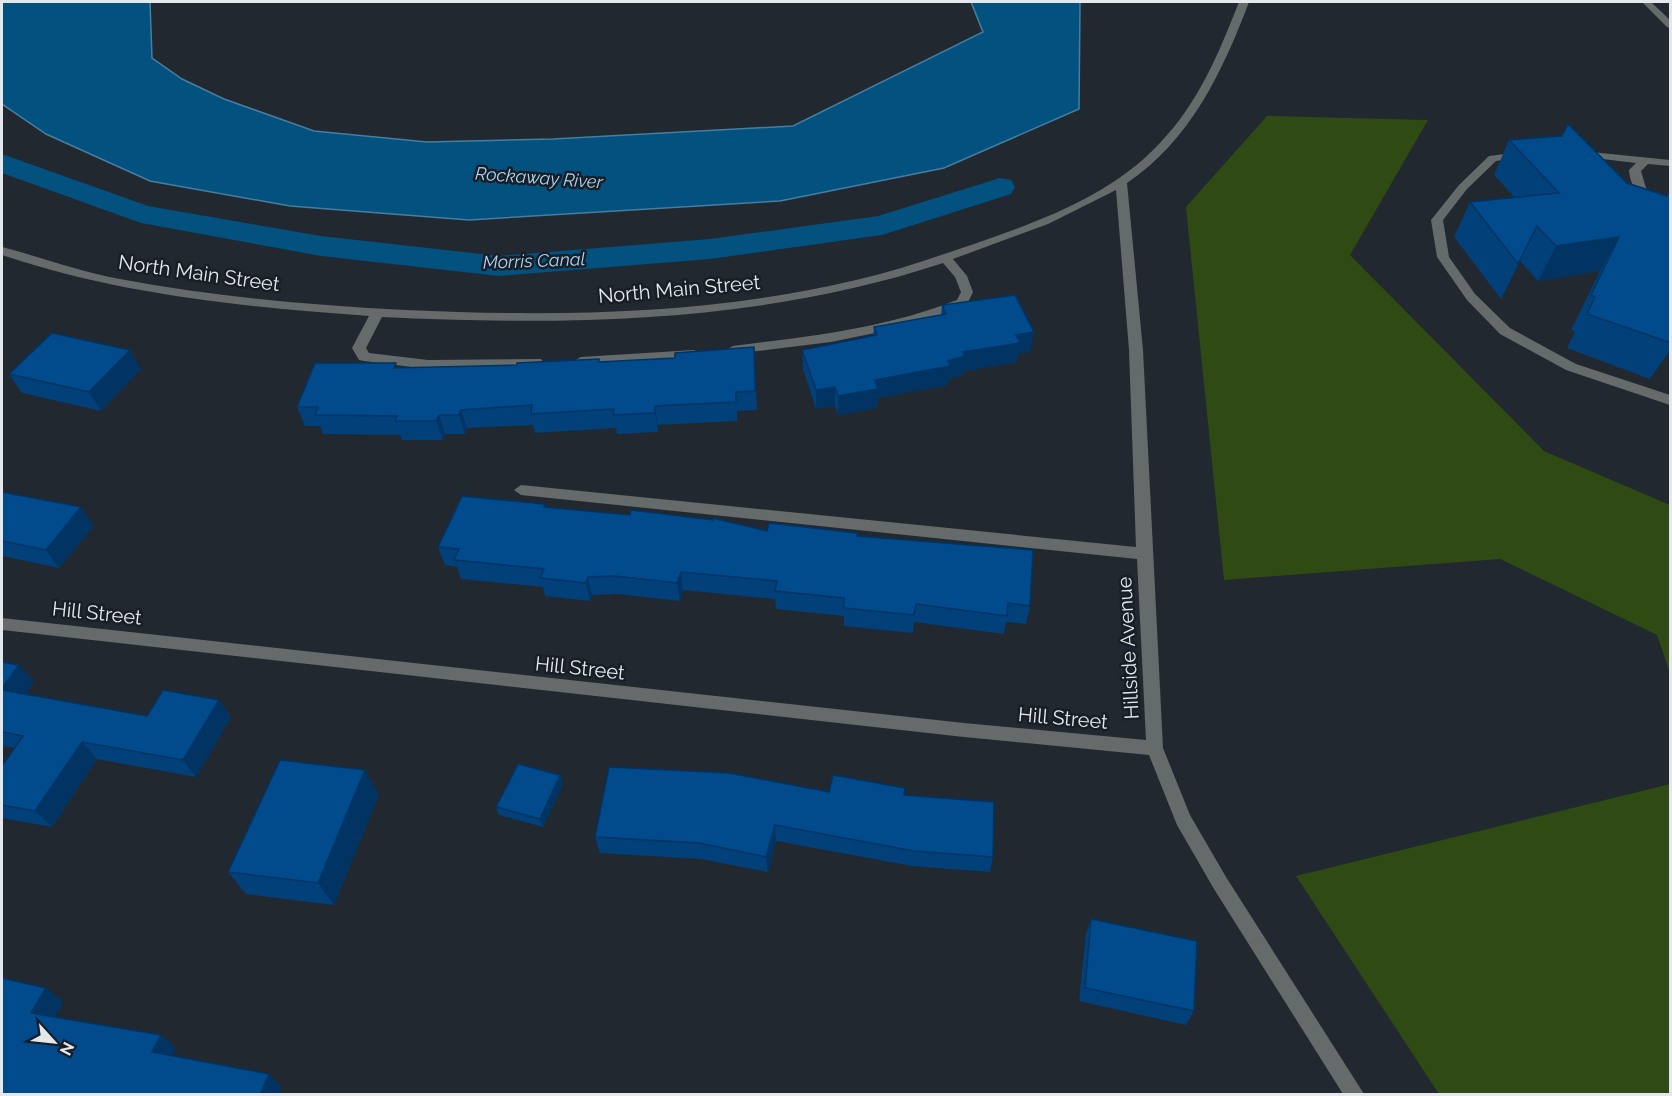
<svg xmlns="http://www.w3.org/2000/svg" width="1672" height="1096" font-family="Raleway,sans-serif">
	<style>
		.green { fill: #2f4a13 }
		.water { fill: #03517f; stroke: #467ea0; stroke-width: 1.5 }
		.lines { fill: none; stroke-linecap: round; stroke-linejoin: round }
		.canal { fill: #03517f; fill-rule: evenodd }
		.minor { fill: #656b6a; fill-rule: evenodd }
		.wall { fill: #014078 }
		.shaded-wall { fill: #013462 }
		.building { fill: #014a8c; stroke: #013462; stroke-width: 1.5 }
		.labels { text-anchor: middle; stroke-width: 5; stroke-linejoin: round; paint-order: stroke }
		.far-water-label { font-size: 18px; font-style: italic; fill: #acd4f5; stroke: #181e25 }
		.street-label { font-size: 20px; fill: #e4e8ed; stroke: #181e25 }
	</style>
	<rect width="100%" height="100%" fill="#22282f"/>
	<!-- green -->
	<path class="green" d="M1267 116 1428 120 1350 255 1544 451 1670 505V673L1657 635 1500 559 1224 580 1186 207Z
		M1670 784V1094H1439L1296 876Z"/>
	<!-- water -->
	<path class="water" d="M2 2H150L152 58 182 79 224 99 314 131 427 142 553 139 793 126 983 32 971 2H1080L1079 109 944 168 780 201 469 220 290 206 150 181 46 134 2 104Z"/>
	<g class="lines">
		<!-- canal -->
		<path class="canal" d="M2 154 148 206 321 236 499 256 710 239 878 216 1000 178 1011 180 1015 187 1011 194 882 235 710 259 499 276 321 256 141 223 2 173Z"/>
		<!-- minor -->
		<path class="minor" d="M1239 2H1249C1223 71 1190 141 1127 183L1143 350 1163 748 1190 815 1226 877 1364 1094H1343L1214 889 1177 825 1149 755 964 737 2 630V618L964 723 1146 740 1137 559 521 495 514 490 521 485 1136 547 1129 350 1116 190 1048 224 953 259 967 276 973 292 966 306 919 324 831 342 733 354 726 350 733 346C811 336 883 329 957 300L961 292 955 277 943 263C762 323 570 326 382 317L366 348 369 353 428 360 541 359 543 362 541 365 536 366 428 369 364 361 359 360 352 348 369 316C245 307 121 295 2 255V247C41 257 80 272 120 279 215 297 311 305 406 310 556 317 710 315 856 280 896 271 935 257 974 244 1040 221 1110 196 1159 144 1198 104 1219 53 1239 2Z
			M1642 2H1651L1670 20V28L1667 27Z
			M1581 151 1670 160V166L1648 164 1641 171 1646 188 1670 206V213C1650 209 1630 192 1629 170L1636 163 1577 156V152Z
			M1521 152 1527 155 1525 157 1496 161 1467 189 1443 220 1449 257 1475 294 1510 328 1576 364 1670 395V405L1566 370 1500 334 1467 300 1437 257 1431 220 1459 185 1489 156Z
			M694 350 701 354 699 357 581 365 574 361 581 357Z"/>
	</g>
	<!-- wall -->
	<path class="wall" d="M1509 140 1627 183 1666 196 1671 188V349L1650 379 1567 348 1575 332 1571 330 1600 271 1538 281 1520 261 1501 299 1454 237 1470 202 1515 198 1494 175Z
		M942 305 1031 351 1018 354 1017 362 964 371 963 375 949 379 948 385 878 398 877 408 838 415 835 406 816 409 803 369 802 350 873 336 874 327 941 315Z
		M754 347 757 410 737 411V421L658 425V432L617 434 616 428 535 433 533 425 467 428 465 434H445L443 440H402L400 435 323 434 320 426H305L297 407 398 368 517 365 599 359V362L675 358Z
		M141 369 101 411 22 393 9 374Z
		M2 492 94 526 59 568 2 556Z
		M545 504 546 508 767 531 857 536 1030 606 1026 624 1006 622 1004 634 914 622 913 633 844 626V616L776 609 775 599 683 590 680 601 618 594 592 595 590 601 545 596 543 587 461 579 457 567 445 565 438 547Z
		M2 662 19 665 34 682 25 695 147 716 231 717 196 777 97 759 52 827 2 818V766L14 748 2 746Z
		M560 775 563 784 543 827 499 815 496 807Z
		M829 792 905 795 993 857 990 872 912 866 776 841 768 872 701 859 600 853 595 837Z
		M379 794 334 905 246 894 228 872Z
		M1091 919 1194 1011 1186 1025 1079 1001 1086 934Z"/>
	<!-- shaded-wall -->
	<path class="shaded-wall" d="M1619 237 1600 271 1538 281 1556 246Z
		M1034 332 1031 351 1018 354 1017 362 964 371 963 375 949 379 948 385 878 398 877 408 838 415V396L875 380 948 361 963 352 1016 335Z
		M130 350 141 369 101 411 89 392Z
		M835 387V406L816 409V390Z
		M655 406 658 425V432L655 413Z
		M461 410 467 428 465 434 459 415Z
		M439 415 445 434 443 440 436 421Z
		M81 507 94 526 59 568 46 550Z
		M681 572 683 590 680 601 677 583Z
		M588 577 592 595 590 601 586 583Z
		M19 665 34 682 16 708 2 692V688Z
		M219 700 231 717 196 777 183 760Z
		M82 742 97 759 52 827 35 811Z
		M365 770 379 794 334 905 318 883Z
		M560 775 563 784 543 827 540 819Z
		M775 825 776 841 768 872 766 857Z
		M46 988 64 1002 49 1027 31 1013Z
		M161 1035 176 1048 168 1065 152 1052Z
		M269 1074 282 1087 278 1095H260Z"/>
	<!-- building -->
	<path class="building" d="M1568 124 1627 183 1667 196 1671 189V343L1587 314 1595 297 1591 295 1619 237 1556 246 1537 226 1518 264 1470 202 1559 193 1509 140 1562 136Z
		M1015 295 1034 332 1016 335 1020 343 963 352 965 356 948 361 950 366 875 380 878 389 838 396 835 387 816 390 802 350 877 335 874 327 946 314 942 305Z
		M52 333 130 350 89 392 9 374Z
		M754 347 755 391 736 392V402L655 406V413L613 415 614 409 531 414 532 405 461 410 459 415H439L436 421H395L397 416 315 415 318 407H297L315 363H396L394 368 517 365V363L599 359V362L675 358V353Z
		M2 492 81 507 46 550 2 541Z
		M462 496 545 504 544 507 630 515 631 510 713 520V518L767 531 769 523 857 533V536L1033 550 1030 606 1008 603 1007 616 916 604 914 615 844 608V598L775 591 777 581 681 572 677 583 614 576 588 577 586 583 540 578 544 569 454 560 459 549 438 547Z
		M2 662 19 665 2 688Z
		M2 690 147 716 163 690 219 700 183 760 82 742 35 811 2 805V766L23 736 2 732Z
		M280 760 365 770 318 883 228 872Z
		M518 764 560 775 540 819 496 807Z
		M609 767 729 773 829 792 833 775 905 788 904 795 994 802 993 857 914 851 775 825 766 857 699 843 595 837Z
		M1091 919 1197 941 1194 1011 1085 988Z
		M2 978 46 988 31 1013 161 1035 152 1052 269 1074 260 1095H2Z"/>
	<g class="labels">
		<!-- far-water labels -->
		<g class="far-water-label">
			<text transform="translate(539 178) rotate(4)" y="6">Rockaway River</text>
			<text transform="translate(534 261) rotate(-2)" y="6">Morris Canal</text>
		</g>
		<!-- street labels -->
		<g class="street-label">
			<text transform="translate(199 273) rotate(8)" y="7">North Main Street</text>
			<text transform="translate(679 289) rotate(-5)" y="7">North Main Street</text>
			<text transform="translate(97 613) rotate(6)" y="7">Hill Street</text>
			<text transform="translate(1128 648) rotate(-93)" y="7">Hillside Avenue</text>
			<text transform="translate(580 668) rotate(6)" y="7">Hill Street</text>
			<text transform="translate(1063 718) rotate(5)" y="7">Hill Street</text>
		</g>
	</g>
	<!-- border -->
	<rect width="1672" height="1096" fill="none" stroke="#e4e8ed" stroke-width="6"/>
	<!-- north arrow -->
	<g transform="translate(54 1042) rotate(117)" stroke="#181e25" stroke-width="4.5" paint-order="stroke">
	<path d="M0-4.5L10 22L0 15L-10 22Z" fill="#e4e8ed"/>
	<text y="-9" font-size="16" font-weight="bold" text-anchor="middle" fill="#e4e8ed">N</text>
	</g>
</svg>
